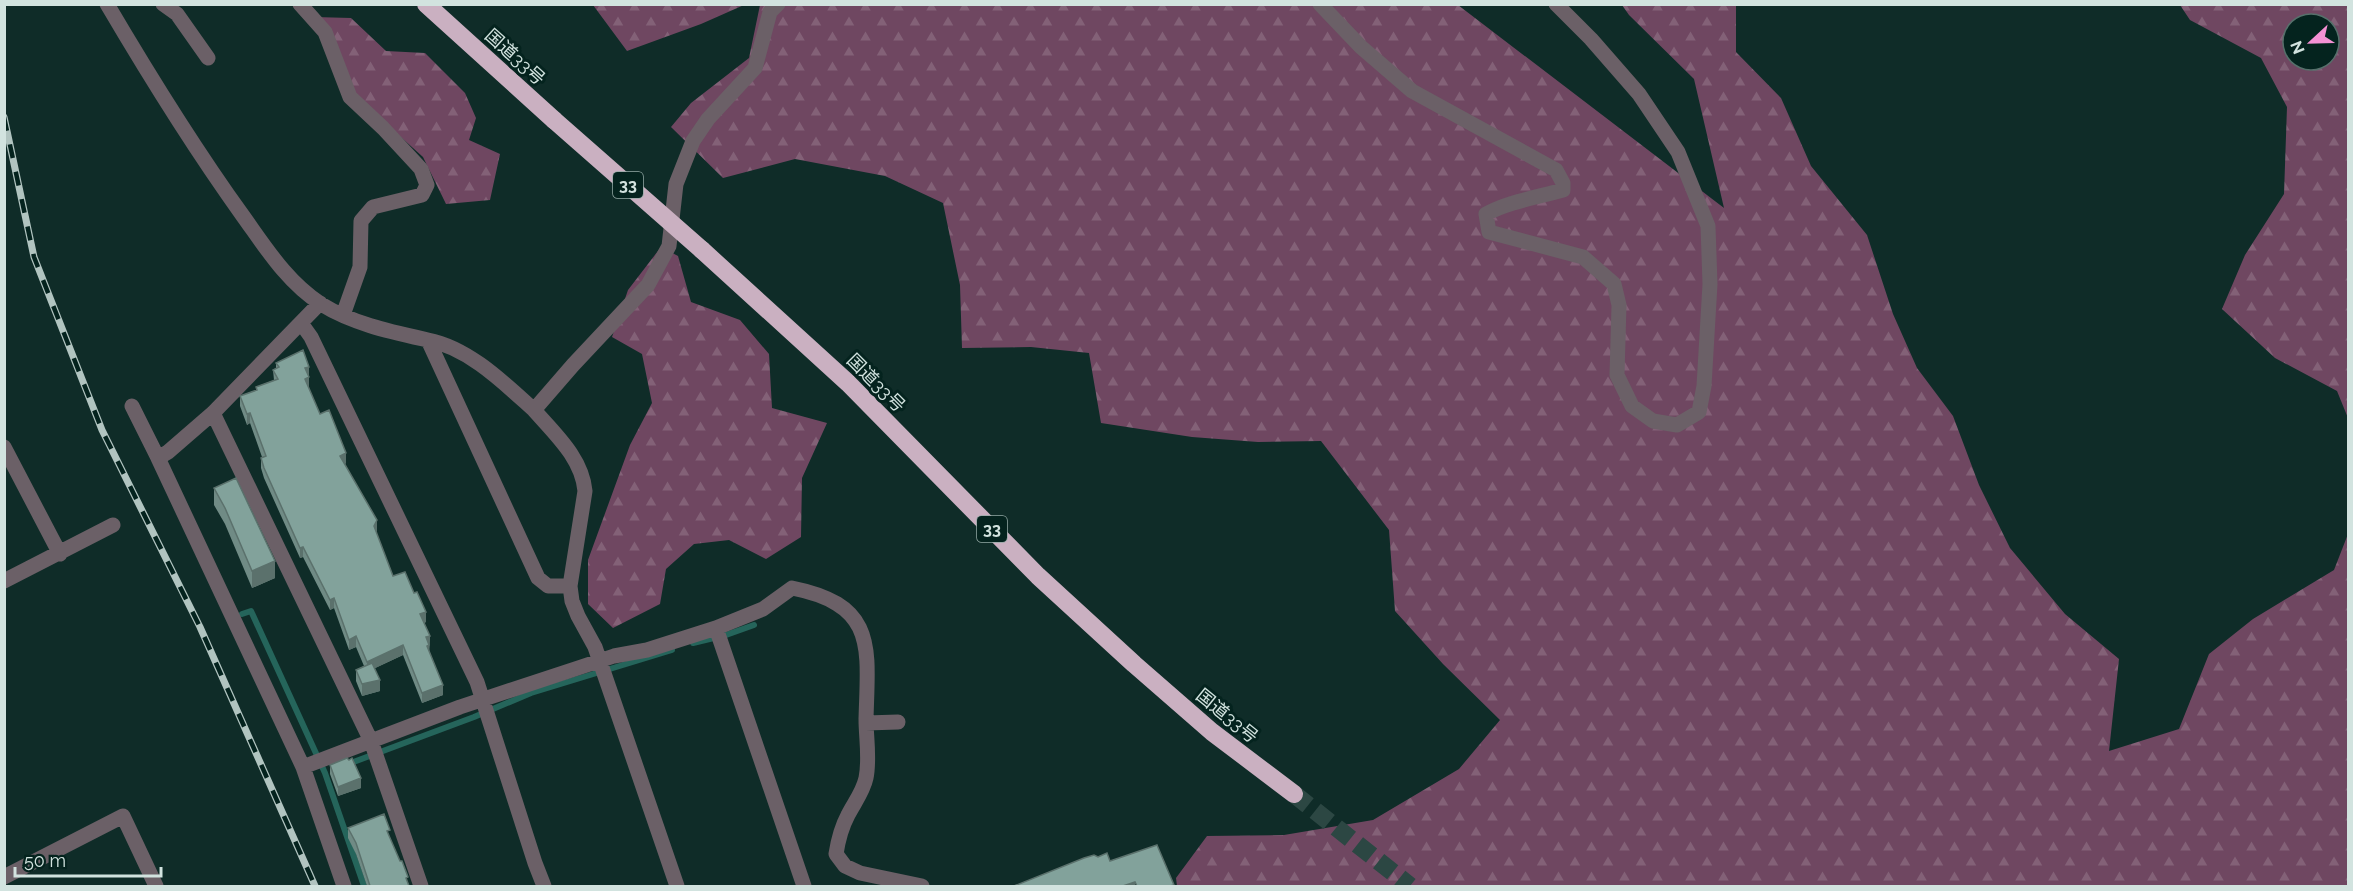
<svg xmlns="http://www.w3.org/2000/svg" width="2353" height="891" font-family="Raleway,'Noto Sans JP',sans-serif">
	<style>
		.forest { fill: url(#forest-firs); fill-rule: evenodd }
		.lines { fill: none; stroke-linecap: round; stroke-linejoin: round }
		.stream { stroke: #25655b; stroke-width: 6 }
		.highway-tunnel { stroke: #2c4743; stroke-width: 18; stroke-dasharray: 18 9; stroke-linecap: butt }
		.minor { stroke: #6b6067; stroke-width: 15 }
		.highway { stroke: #cab0c1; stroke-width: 18 }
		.rail-casing { stroke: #b1c4c0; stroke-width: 7 }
		.rail { stroke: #04231e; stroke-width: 4.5; stroke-dasharray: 14; stroke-linecap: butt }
		.highway-bridge { stroke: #cab0c1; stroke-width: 18 }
		.wall { fill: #708b85 }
		.shaded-wall { fill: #5b716c }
		.building { fill: #82a29b; stroke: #5b716c; stroke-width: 1.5 }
		.labels { text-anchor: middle; stroke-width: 6; stroke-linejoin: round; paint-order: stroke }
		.shield { fill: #04231e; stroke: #94a9a5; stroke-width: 1.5 }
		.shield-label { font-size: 16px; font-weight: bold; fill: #d2e3df }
		.street-label { font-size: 18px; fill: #d2e3df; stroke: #04231e }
	</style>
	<defs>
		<pattern id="forest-firs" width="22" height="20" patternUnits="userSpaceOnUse" patternTransform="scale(1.5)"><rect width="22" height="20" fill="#6f4761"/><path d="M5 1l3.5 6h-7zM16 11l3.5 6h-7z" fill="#836177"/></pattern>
	</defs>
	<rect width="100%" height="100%" fill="#0f2c28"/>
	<!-- forest -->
	<path class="forest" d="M593 5H744L701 24 627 51Z
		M760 5H1458L1724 208 1694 79 1629 15 1622 5H1736V52L1781 98 1811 166 1867 235 1893 314 1917 368 1953 416 1979 485 2010 548 2065 614 2119 659 2109 751 2179 729 2209 654 2253 619 2334 570 2348 534V886H1177L1176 878 1207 836 1284 835 1373 820 1459 769 1500 720 1443 664 1395 611 1389 530 1321 441 1258 442 1192 437 1101 423 1089 353 1031 347 962 348 960 285 943 203 885 176 795 159 723 178 671 127 691 103 749 58Z
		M2180 5H2348V418L2337 391 2275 358 2222 309 2245 255 2284 194 2287 107 2261 58 2190 20ZM2293 24H2329V60H2293Z
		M314 17 351 18 386 51 425 53 465 93 476 118 469 140 500 154 490 200 446 204 423 157 352 93Z
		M661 247 678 256 691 302 740 320 769 354 772 408 827 423 802 478 801 537 766 559 729 540 694 544 666 569 660 604 613 628 588 604V560L630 445 652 403 642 354 612 337 628 290Z"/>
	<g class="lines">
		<!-- stream -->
		<path class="stream" d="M242 614 251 611 325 773 364 886
			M693 643 726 635 754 625
			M348 764 474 717 531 693 672 650"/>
		<!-- highway-tunnel -->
		<path class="highway-tunnel" d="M1294 794 1410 886"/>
		<!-- minor -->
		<path class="minor" d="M107 4C150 77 194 148 243 216 266 248 287 282 321 304 353 324 392 332 428 340L538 578 548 586H570
			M163 4 177 14 208 58
			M300 4 325 32 350 97 383 128 421 169 427 185 422 195 373 207 361 221 360 267 343 315
			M1320 4 1361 47 1412 91 1556 170 1563 183V190C1538 197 1508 202 1486 214L1489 232 1583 257 1614 284 1619 305 1617 375 1632 406 1653 421 1677 425 1699 412 1704 386 1710 284 1708 226 1678 152 1639 94 1591 39 1556 4
			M320 303 213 413 168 452 158 458 303 767 344 886
			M301 323 311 337 477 682 535 863 544 886
			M428 340C469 348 504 383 534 410
			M132 406 158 458
			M213 413 371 741 421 886
			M4 447 60 554
			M4 581 113 525
			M716 628 763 609 792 588C877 605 868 647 866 719 866 738 870 759 866 778 863 792 854 803 848 815 841 828 838 841 836 854L845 866 860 873 922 886
			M866 723 898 722
			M303 767 460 707 578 668 614 656 647 650 716 628 804 886
			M4 877 123 816 156 886
			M677 886 595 647 578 616 572 601 570 586 585 491C582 458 555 434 534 410L573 365 648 285 669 246 676 184 693 141 708 119 755 68 770 12 778 4"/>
		<!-- highway -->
		<path class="highway" d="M426 4 554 120
			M702 250 848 383 1038 576 1134 664 1212 732 1294 794"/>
		<defs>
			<path id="rail" d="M4 117 34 257 102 430 200 627 315 886"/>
		</defs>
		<!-- rail casing -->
		<use href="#rail" class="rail-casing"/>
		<!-- rail -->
		<use href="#rail" class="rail"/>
		<!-- highway-bridge -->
		<path class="highway-bridge" d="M554 120 702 250"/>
	</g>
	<!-- wall -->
	<path class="wall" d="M276 363 309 367 308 387 320 414 346 463 345 464 377 530 376 532 393 576 426 622 424 623 430 636 429 652 443 695 422 703 403 655 375 668 380 691 362 696 356 681V670L364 666 356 647 349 650 334 608 330 610 303 557 300 558 264 478 261 468V458L262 457 250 423 247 425 240 406V396L256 390V387L274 380 273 370 276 368Z
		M214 488 275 578 252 588 225 524 214 505Z
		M330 765 361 788 338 796 330 774Z
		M348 828 390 838 409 886H367L356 854 348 838Z"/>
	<!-- shaded-wall -->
	<path class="shaded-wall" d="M309 367V387L305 389V368Z
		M250 413V423L247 425V414Z
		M346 453V463L340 466V456Z
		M377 520V530L374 536V526Z
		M303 547V557L300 558V548Z
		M275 561V578L252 588V571Z
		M334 598V608L330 610V600Z
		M426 612V622L420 624V614Z
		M356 636V647L349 650V640Z
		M430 636 429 655 427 656 426 637Z
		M403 645V655L367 672V662Z
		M380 680V691L362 696V684Z
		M443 685V695L422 703V693Z
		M361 778V788L338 796V787Z
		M1135 882V886H1123Z"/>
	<!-- building -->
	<path class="building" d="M303 350 309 367 305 368 309 377 305 379 320 414 329 410 346 453 340 456 377 520 374 526 393 576 405 572 414 593 417 592 426 612 420 614 430 636 426 637 429 645 427 646 443 685 422 693 403 645 367 662 356 636 349 640 334 598 330 600 303 547 300 548 264 468 261 458 266 456 250 413 247 414 240 396 257 390 256 387 278 379 273 370 279 367 276 363Z
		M236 478 275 561 252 571 225 508 214 488Z
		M372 663 380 680 362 684 356 670Z
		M347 758 349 760 352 758 361 778 338 787 330 765Z
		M384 814 390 830 387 831 400 861H402L408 877 406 878 409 886H370L356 843 348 828Z
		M1157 845 1174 885 1170 886H1137L1135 882 1123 886H1014L1084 858 1094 855 1098 857 1107 853 1110 861Z"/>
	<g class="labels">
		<!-- shield labels -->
		<g class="shield">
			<rect x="613" y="172" width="30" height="26" rx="4.5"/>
			<rect x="977" y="516" width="30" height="26" rx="4.5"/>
		</g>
		<g class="shield-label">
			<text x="628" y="191">33</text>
			<text x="992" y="535">33</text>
		</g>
		<!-- street labels -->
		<g class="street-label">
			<text transform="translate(515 57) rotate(42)" y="6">国道33号</text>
			<text transform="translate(876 383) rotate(45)" y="6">国道33号</text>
			<text transform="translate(1227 716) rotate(39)" y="6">国道33号</text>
		</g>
	</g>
	<!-- border -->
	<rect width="2353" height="891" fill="none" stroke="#d2e3df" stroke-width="12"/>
	<!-- north arrow -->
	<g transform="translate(2311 42) rotate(248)"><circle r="28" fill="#04231e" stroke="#56706b" stroke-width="1.5"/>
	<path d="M0-4.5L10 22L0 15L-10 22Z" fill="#f491d4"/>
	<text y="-9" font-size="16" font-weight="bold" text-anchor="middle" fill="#d2e3df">N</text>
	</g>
	<!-- scale -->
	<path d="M15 867v9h146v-9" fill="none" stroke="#d2e3df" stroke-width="3"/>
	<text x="24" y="867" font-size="18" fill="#d2e3df" stroke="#04231e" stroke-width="4.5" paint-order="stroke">50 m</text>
</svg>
